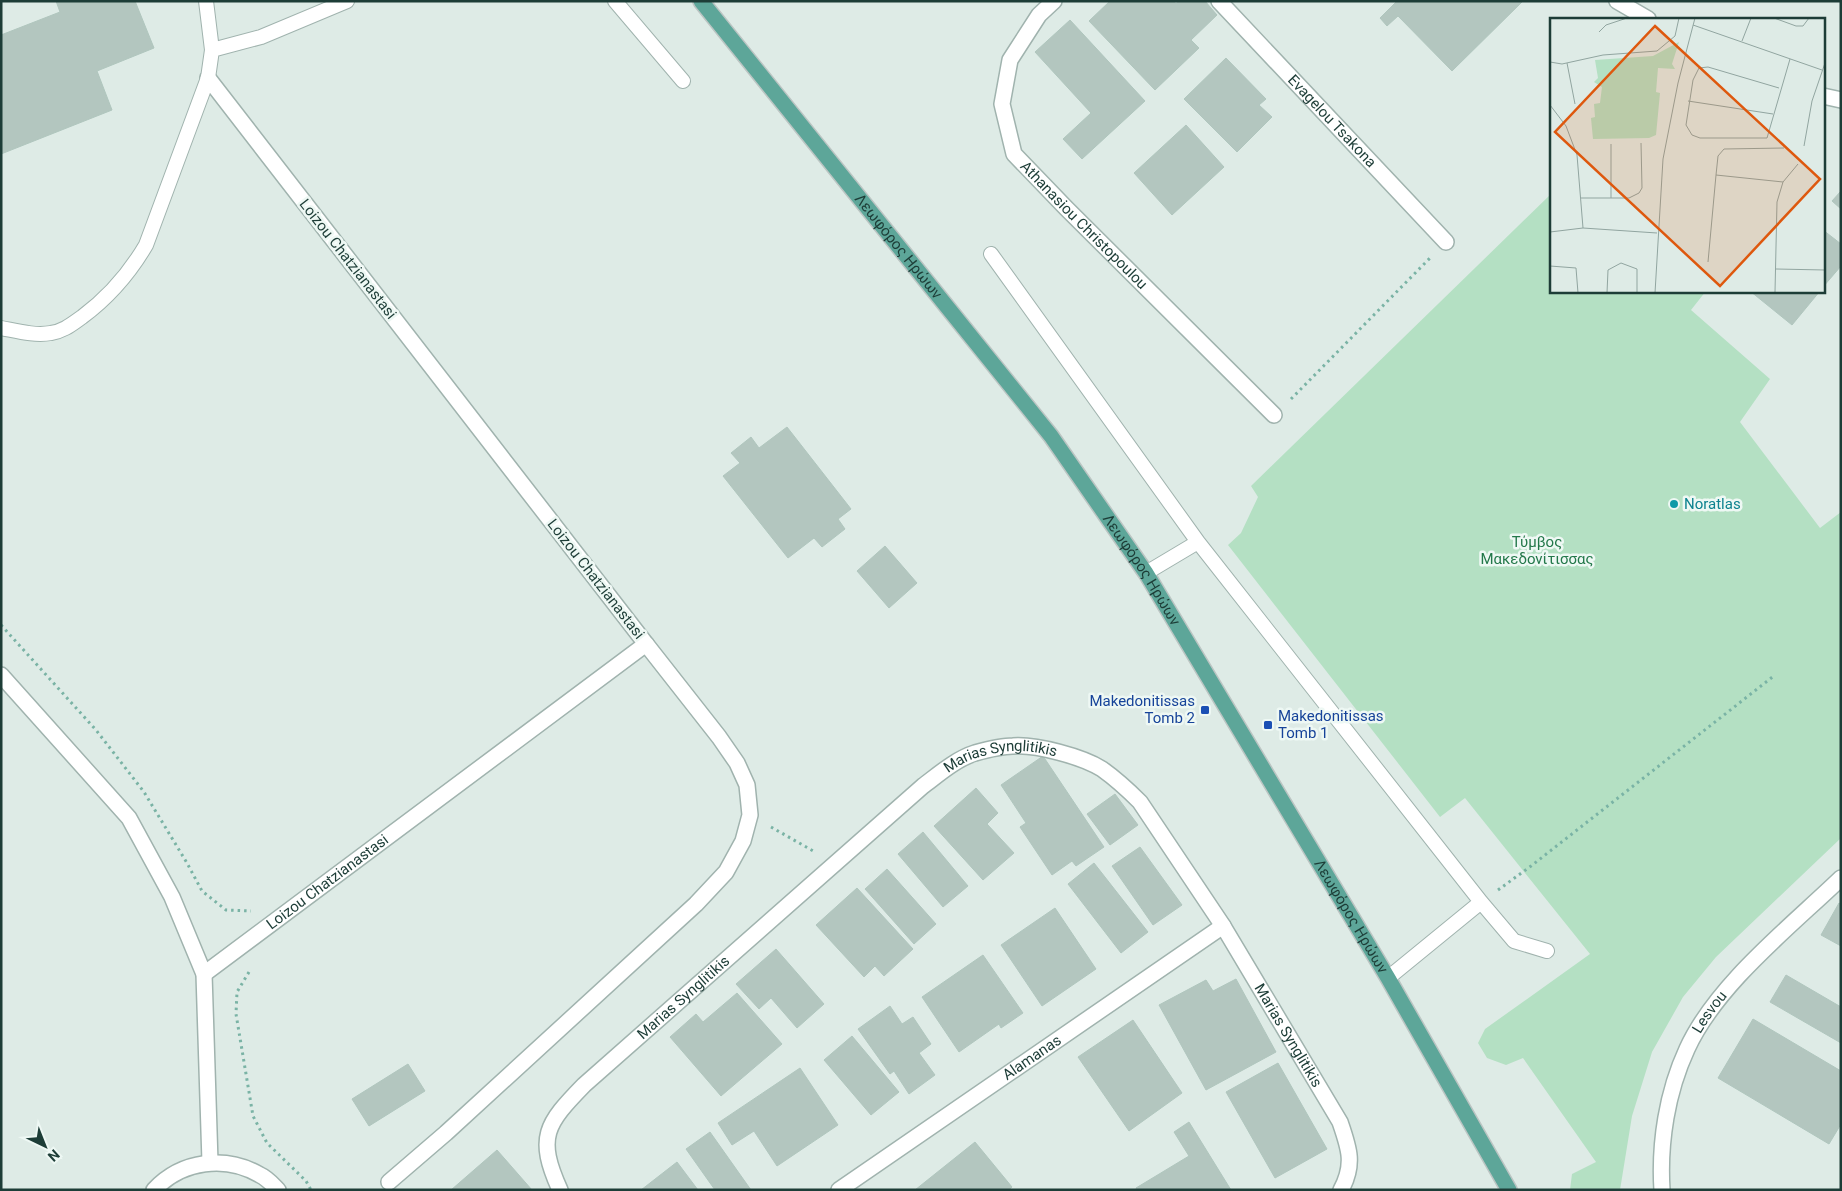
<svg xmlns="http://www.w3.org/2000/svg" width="1842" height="1191" font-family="Roboto,sans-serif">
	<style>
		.green { fill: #b4e0c3 }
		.building { fill: #b3c6bf; stroke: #b0c6be }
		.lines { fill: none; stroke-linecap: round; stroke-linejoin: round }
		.service-casing { stroke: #a0b3ae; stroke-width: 16 }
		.minor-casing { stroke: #a0b3ae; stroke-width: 18 }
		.primary-casing { stroke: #bbc5c3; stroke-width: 18 }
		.path { stroke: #7ab3a5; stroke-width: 3; stroke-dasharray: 2.5 4; stroke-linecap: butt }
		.service { stroke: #fff; stroke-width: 14 }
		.minor { stroke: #fff; stroke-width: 15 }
		.primary { stroke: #5da699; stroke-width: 15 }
		.culture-dot { fill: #0f9aa8; stroke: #eef8f4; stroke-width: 2 }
		.transit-dot { fill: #1a4fb4; stroke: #eef8f4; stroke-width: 2 }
		.labels { text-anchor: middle; stroke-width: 5; stroke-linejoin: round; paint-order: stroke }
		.street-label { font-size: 15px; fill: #1d3d37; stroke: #eef8f4 }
		.culture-label { font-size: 15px; fill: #0d838f; stroke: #eef8f4; text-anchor: start }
		.park-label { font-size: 15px; fill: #23784a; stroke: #eef8f4 }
		.transit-label { font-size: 15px; fill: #164399; stroke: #eef8f4; text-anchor: end }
		.inset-road { fill: none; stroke: #91a5a0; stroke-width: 1 }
		.view { fill: #de580e; fill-opacity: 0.15; stroke: #de580e; stroke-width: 2.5 }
		.inset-edge { fill: none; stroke: #1d3d37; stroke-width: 2.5 }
	</style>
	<rect width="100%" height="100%" fill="#deebe6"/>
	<!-- green -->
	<path class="green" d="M1551 194V291H1706L1691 310 1770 379 1740 422 1820 528 1841 512V838L1716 957 1683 997 1652 1052 1632 1116 1620 1190H1570L1572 1174 1596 1162 1523 1058 1506 1065 1487 1058 1478 1043 1485 1029 1590 954 1465 798 1440 817 1228 545 1241 533 1258 497 1251 486Z"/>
	<!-- building -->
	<path class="building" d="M56 1H135L154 48 97 71 112 110 1 154V35L60 12Z
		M1110 1H1174L1176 4 1178 1H1205L1217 15 1191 40 1199 48 1155 90 1089 21Z
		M1397 1H1523L1452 71 1398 16 1387 26 1380 18Z
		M1070 20 1145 101 1082 159 1063 139 1091 113 1035 52Z
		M1226 58 1266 99 1259 105 1272 117 1237 152 1184 99Z
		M1186 125 1224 167 1172 215 1134 173Z
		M1841 191V209L1832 201Z
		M1823 230 1841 244V266L1823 287Z
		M1750 291H1820L1792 325Z
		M787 427 851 509 838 519 845 529 822 547 814 538 788 558 723 476 740 463 731 453 751 437 759 448Z
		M885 546 917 583 889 608 857 571Z
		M1043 756 1104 847 1076 866 1072 861 1052 875 1020 827 1026 823 1001 785Z
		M976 788 998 813 987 824 1014 853 983 880 934 826Z
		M1115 794 1138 825 1110 845 1087 814Z
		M923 832 968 886 943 907 898 854Z
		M1140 847 1182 905 1153 925 1112 866Z
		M1094 863 1148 932 1121 953 1068 884Z
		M887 869 936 924 914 944 865 889Z
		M857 888 913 949 884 976 875 966 864 977 816 925Z
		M1839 903 1841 904V946L1821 935Z
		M1055 908 1096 969 1042 1006 1001 945Z
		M776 949 824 1004 797 1028 771 998 759 1009 736 984Z
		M983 955 1023 1013 1001 1028 999 1024 959 1052 922 997Z
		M1786 975 1841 1007V1043L1770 1002Z
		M1236 979 1276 1052 1206 1090 1159 1005 1206 980 1213 991Z
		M737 993 782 1044 721 1096 670 1037 696 1014 703 1022Z
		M890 1006 902 1024 913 1017 931 1044 919 1053 935 1075 909 1094 894 1071 890 1074 858 1029Z
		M1753 1019 1841 1071V1124L1829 1144 1718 1078Z
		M1133 1020 1182 1093 1129 1131 1078 1057Z
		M852 1036 899 1092 871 1115 824 1060Z
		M1278 1063 1327 1149 1275 1178 1226 1092Z
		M408 1064 425 1091 369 1126 352 1099Z
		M800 1068 838 1125 777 1166 754 1131 732 1145 718 1123Z
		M1189 1122 1231 1190H1137L1136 1188 1189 1156 1174 1132Z
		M710 1132 751 1190H715L686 1149Z
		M975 1142 1012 1187 1009 1190H915Z
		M497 1150 532 1190H451Z
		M677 1162 698 1190H641Z"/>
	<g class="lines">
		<defs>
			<path id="service" d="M615 1 683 81
				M212 50 261 37 347 1
				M991 254 1198 542 1481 902 1514 941 1547 951
				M1 328C17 331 35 336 51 333 64 331 72 324 82 317 109 297 129 274 146 245L208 78 212 50 206 1
				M1146 573 1198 542
				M1388 978 1481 902"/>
			<g id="minor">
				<path id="s1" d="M1054 1 1039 15 1010 60 1002 104 1014 154 1066 208 1274 415"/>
				<path id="s2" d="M1219 1 1446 242"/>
				<path d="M1617 1 1648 19"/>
				<path d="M1823 96 1841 100"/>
				<path d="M1 675 129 818 172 897 204 974 210 1162"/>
				<path id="s3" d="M204 974 646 644 208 78"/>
				<path d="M389 1182 446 1133 696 904 726 872 743 841 750 815 747 785 737 763 719 737 646 644"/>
				<path d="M154 1190C182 1160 226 1155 260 1175 267 1178 273 1185 278 1190"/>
				<path id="s4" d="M560 1190C536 1137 546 1124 584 1085L923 786C939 774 956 759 975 753 986 750 1001 746 1013 746 1036 744 1083 757 1102 769 1116 779 1128 790 1140 802L1223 926 1340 1122C1349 1148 1355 1164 1341 1190"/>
				<path id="s5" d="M839 1190 1223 926"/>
				<path id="s6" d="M1662 1190C1659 1143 1667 1092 1687 1049 1716 985 1790 927 1841 878"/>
			</g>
			<g id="primary">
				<path id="s7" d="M701 1 1051 436 1146 573 1388 978 1509 1190"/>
			</g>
		</defs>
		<!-- service casing -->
		<use href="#service" class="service-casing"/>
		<!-- minor casing -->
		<use href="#minor" class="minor-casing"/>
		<!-- primary casing -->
		<use href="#primary" class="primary-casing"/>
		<!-- path -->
		<path class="path" d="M1291 399 1431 257
			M1 625 96 730 144 792 187 863 202 891 226 910 251 911
			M771 827 815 852
			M1498 890 1531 866 1775 675
			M249 972 237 992 236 1014 253 1116 267 1143 306 1181 311 1190"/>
		<!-- service -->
		<use href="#service" class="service"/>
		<!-- minor -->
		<use href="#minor" class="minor"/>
		<!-- primary -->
		<use href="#primary" class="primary"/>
	</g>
	<!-- markers -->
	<circle class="culture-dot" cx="1674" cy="504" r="5"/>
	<g class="transit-dot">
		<rect x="1200" y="705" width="10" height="10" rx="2.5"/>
		<rect x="1263" y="720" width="10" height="10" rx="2.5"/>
	</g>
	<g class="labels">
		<!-- street labels -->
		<g class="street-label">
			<text dy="5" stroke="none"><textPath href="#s2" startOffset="165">Evagelou Tsakona</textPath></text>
			<text dy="5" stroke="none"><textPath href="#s1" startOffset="270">Athanasiou Christopoulou</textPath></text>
			<text dy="5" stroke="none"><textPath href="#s7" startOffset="315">Λεωφόρος Ηρώων</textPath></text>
			<text transform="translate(348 259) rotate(52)" y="5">Loizou Chatzianastasi</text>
			<text dy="5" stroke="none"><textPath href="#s7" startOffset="720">Λεωφόρος Ηρώων</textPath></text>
			<text transform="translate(596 579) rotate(52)" y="5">Loizou Chatzianastasi</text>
			<text dy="5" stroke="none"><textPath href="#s4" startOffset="658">Marias Synglitikis</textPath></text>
			<text dy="5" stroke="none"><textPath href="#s3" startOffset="154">Loizou Chatzianastasi</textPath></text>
			<text dy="5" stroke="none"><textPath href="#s7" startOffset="1125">Λεωφόρος Ηρώων</textPath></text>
			<text dy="5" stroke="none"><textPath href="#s4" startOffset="252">Marias Synglitikis</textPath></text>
			<text dy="5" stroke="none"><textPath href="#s6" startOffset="188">Lesvou</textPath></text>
			<text dy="5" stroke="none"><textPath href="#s4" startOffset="1092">Marias Synglitikis</textPath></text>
			<text dy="5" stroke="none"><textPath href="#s5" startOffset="234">Alamanas</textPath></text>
		</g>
		<!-- culture labels -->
		<g class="culture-label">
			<text x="1684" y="509">Noratlas</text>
		</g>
		<!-- park labels -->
		<g class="park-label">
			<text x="1537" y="547">Τύμβος<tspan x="1537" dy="17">Μακεδονίτισσας</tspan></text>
		</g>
		<!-- transit labels -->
		<g class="transit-label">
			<text x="1195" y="706">Makedonitissas<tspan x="1195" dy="17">Tomb 2</tspan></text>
			<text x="1278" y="721" text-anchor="start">Makedonitissas<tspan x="1278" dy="17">Tomb 1</tspan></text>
		</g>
	</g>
	<!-- overview -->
	<g transform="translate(1550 18)">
		<rect width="275" height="275" fill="#deebe6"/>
		<path d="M129 24 122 46 125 51 108 50 106 74 110 75 106 117 99 120 43 121 41 100 45 99 44 86 50 85 52 69 44 64 48 60 45 42 103 38Z" fill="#b4e0c3"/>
		<path class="inset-road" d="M224 0 246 8H253L259 0M143 7 272 52M49 14 56 7 77 0M192 23 201 0M0 44 12 46 53 37 107 33 125 18 129 0M17 45 25 86M229 70 158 49 149 50 143 62 136 107 142 117 150 120H217L240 41M138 83 223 96M0 87 16 108 27 137 33 210M61 126V180M254 128 262 83 275 45M166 157 168 138 174 131 234 130M31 180H79L89 175 92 170 91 125M0 214 33 210 107 215M158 244 166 157 233 164M0 248 26 250 28 275M226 251 275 252M225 274 227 184 233 164 248 146M57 275 58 252 71 245 87 251V275M105 275 113 141 128 65 145 0"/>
		<path class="view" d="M105 8 270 161 170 268 5 114Z"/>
		<rect width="275" height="275" class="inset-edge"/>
	</g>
	<!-- border -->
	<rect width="1842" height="1191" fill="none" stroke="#1d3d37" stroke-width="5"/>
	<!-- north arrow -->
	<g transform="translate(45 1146) rotate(137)" stroke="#eef8f4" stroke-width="4" paint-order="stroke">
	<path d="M0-4L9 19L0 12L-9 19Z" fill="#1d3d37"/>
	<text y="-8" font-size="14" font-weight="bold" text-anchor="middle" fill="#1d3d37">N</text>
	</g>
</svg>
